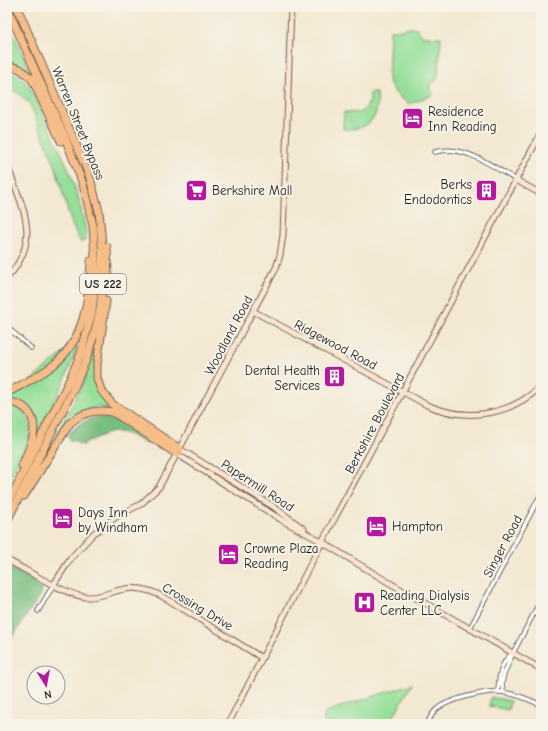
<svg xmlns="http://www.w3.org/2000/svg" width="548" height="731" font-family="'Comic Neue',sans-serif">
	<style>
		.green { fill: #96df99; stroke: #597e5a }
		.forest { fill: #78be81; stroke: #4a6d4e }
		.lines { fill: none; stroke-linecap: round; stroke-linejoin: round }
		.street-casing { stroke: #67635b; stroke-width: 5.5 }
		.secondary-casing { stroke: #67635b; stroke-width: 7 }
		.highway-casing { stroke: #67635b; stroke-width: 9 }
		.street { stroke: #fff; stroke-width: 3.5 }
		.secondary { stroke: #fce5cf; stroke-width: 5 }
		.highway { stroke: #f7bd88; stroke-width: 7 }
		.labels { text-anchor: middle; stroke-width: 4; stroke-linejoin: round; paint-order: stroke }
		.shield { fill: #f7f3e8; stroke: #5e5c59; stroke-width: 1 }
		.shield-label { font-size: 12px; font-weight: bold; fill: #1c1c1c }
		.poi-label { font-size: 13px; fill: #1c1c1c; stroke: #f7f3e8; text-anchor: start }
		.street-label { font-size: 13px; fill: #1c1c1c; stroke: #f7f3e8 }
	</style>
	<rect width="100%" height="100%" fill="#f7f3e8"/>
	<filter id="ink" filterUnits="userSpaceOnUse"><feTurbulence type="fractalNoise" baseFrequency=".025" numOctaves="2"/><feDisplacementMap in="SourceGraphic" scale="8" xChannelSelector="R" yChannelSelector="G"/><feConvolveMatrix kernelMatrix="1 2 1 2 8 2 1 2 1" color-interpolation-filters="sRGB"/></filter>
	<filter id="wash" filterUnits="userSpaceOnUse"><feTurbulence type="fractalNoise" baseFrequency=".012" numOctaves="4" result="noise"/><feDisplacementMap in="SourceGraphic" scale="16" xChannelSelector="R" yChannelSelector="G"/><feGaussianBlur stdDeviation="0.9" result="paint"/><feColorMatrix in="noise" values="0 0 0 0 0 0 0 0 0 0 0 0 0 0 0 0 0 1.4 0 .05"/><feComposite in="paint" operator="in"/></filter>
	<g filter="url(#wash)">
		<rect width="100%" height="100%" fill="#f3e8d1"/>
		<!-- green -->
		<path class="green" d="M7 19 31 74 19 66 7 62Z
			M405 28H417L422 36 441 37 438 75 436 81 429 84 433 95 409 104 396 94 388 80 390 30H402Z
			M7 71 17 75 25 82 33 93 67 165 78 196 86 232 85 240 81 243 71 222 55 165 30 104 17 92 7 88Z
			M370 93H377C377 98 378 106 376 112 371 127 357 130 343 129L344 112 360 113 367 107V104L370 103Z
			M99 338 98 391 102 398 112 408 95 407 80 413 46 457 83 383Z
			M73 345 77 346C68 378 52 406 37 435L36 420 11 400 10 393 28 383Z
			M7 406C26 405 33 424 29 440L7 483Z
			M412 684 389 724H328L323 721 325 712Z
			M491 697 510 701 508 710 489 706Z"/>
		<!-- forest -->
		<path class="forest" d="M98 417C118 417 132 430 148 441L146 444C123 431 119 427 94 439 90 441 86 440 84 445L78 444 75 441 70 440 67 437C77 424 82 421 98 417Z
			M7 567 38 582 41 587V594L7 645Z"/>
	</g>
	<g filter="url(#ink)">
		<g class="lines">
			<defs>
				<path id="street" d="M435 152C463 144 493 166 516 180
					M8 328 31 348
					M38 611 54 584
					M534 613 541 616
					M470 628 541 494
					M498 692C499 677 500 662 513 653
					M503 692 502 683 504 674 513 653 541 600
					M427 724C430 718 432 713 437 709 447 700 486 690 500 692 514 693 528 699 541 705"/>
				<path id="secondary" d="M7 165C22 207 43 239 7 278
					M516 180 541 194
					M253 311 427 405C466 422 510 416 541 386
					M7 326 8 328 7 329
					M180 449 271 505 304 529
					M177 454 280 519 322 542 388 582 541 669
					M7 560C27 570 64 594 85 597 98 598 108 593 120 590 137 585 152 590 167 599L262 658
					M54 584 71 558 93 534 116 517 141 504 159 487 276 268 280 255 283 235 291 7
					M228 724 322 542 541 133"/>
				<path id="highway" d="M7 65 20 69 32 79 61 141
					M107 247 108 277
					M106 301 97 364V378L101 390 112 404 180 449
					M7 393C22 384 38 377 52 366 85 341 89 299 91 261
					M7 402C14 402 22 405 27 410 42 427 29 448 22 466
					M24 496 70 423C83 412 96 409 113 412L177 454
					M7 505 70 379 81 353 92 312 96 275 93 226 83 184 66 140 7 7
					M7 521 71 394 86 360 95 332 100 310 103 280 102 245 99 211 89 175 17 7"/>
			</defs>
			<!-- street casing -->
			<use href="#street" class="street-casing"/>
			<!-- secondary casing -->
			<use href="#secondary" class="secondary-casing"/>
			<!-- highway casing -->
			<use href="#highway" class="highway-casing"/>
			<!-- street -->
			<use href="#street" class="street"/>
			<!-- secondary -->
			<use href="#secondary" class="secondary"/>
			<!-- highway -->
			<use href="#highway" class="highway"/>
		</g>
	</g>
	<!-- icons -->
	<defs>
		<symbol id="hotel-square" viewBox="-11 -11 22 22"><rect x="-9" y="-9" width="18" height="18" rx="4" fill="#b5179e" stroke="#f7f3e8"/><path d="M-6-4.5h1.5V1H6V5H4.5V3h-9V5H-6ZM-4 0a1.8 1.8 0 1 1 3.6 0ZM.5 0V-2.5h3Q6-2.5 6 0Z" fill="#fff"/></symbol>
		<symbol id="supermarket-square" viewBox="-11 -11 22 22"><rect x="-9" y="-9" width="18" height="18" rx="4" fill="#b5179e" stroke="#f7f3e8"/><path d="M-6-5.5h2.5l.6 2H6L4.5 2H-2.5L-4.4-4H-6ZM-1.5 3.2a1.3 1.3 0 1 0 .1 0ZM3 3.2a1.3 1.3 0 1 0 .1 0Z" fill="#fff"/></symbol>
		<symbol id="building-square" viewBox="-11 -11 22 22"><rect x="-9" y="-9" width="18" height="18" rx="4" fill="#b5179e" stroke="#f7f3e8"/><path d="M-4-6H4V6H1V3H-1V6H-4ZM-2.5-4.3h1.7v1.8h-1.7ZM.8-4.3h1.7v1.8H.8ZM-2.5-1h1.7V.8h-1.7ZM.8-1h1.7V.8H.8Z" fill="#fff"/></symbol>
		<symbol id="hospital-square" viewBox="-11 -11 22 22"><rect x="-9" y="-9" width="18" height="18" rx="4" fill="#b5179e" stroke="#f7f3e8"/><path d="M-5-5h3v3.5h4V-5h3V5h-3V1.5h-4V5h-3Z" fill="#fff"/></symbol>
	</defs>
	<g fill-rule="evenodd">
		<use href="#hotel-square" x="400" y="106" width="25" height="25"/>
		<use href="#supermarket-square" x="184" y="178" width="25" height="25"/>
		<use href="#building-square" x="474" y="178" width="25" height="25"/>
		<use href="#building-square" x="322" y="364" width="25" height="25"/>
		<use href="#hotel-square" x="50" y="506" width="25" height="25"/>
		<use href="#hotel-square" x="364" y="514" width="25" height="25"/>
		<use href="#hotel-square" x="216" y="542" width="25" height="25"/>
		<use href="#hospital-square" x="352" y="590" width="25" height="25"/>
	</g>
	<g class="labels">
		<!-- shield labels -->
		<rect class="shield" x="80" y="274" width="46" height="20" rx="3"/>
		<g class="shield-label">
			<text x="103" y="288">US 222</text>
		</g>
		<!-- poi labels -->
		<g class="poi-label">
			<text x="428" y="116">Residence<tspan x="428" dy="15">Inn Reading</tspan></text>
			<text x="472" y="189" text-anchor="end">Berks<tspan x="472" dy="15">Endodontics</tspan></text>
			<text x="212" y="195">Berkshire Mall</text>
			<text x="320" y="375" text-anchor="end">Dental Health<tspan x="320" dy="15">Services</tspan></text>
			<text x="78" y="517">Days Inn<tspan x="78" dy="15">by Windham</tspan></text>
			<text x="392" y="531">Hampton</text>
			<text x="244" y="553">Crowne Plaza<tspan x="244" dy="15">Reading</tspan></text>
			<text x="380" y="600">Reading Dialysis<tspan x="380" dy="15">Center LLC</tspan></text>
		</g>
		<!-- street labels -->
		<g class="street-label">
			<text transform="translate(79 123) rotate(68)" y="5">Warren Street Bypass</text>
			<text transform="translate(228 335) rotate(-62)" y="5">Woodland Road</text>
			<text transform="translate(336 344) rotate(28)" y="5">Ridgewood Road</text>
			<text transform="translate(374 423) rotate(-62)" y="5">Berkshire Boulevard</text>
			<text transform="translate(258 485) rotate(33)" y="5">Papermill Road</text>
			<text transform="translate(502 546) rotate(-62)" y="5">Singer Road</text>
			<text transform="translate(198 606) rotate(31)" y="5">Crossing Drive</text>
		</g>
	</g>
	<!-- margin -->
	<rect width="548" height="731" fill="none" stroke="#f7f3e8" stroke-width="24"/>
	<!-- north arrow -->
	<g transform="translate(46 685) rotate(169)"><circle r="19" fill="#f7f3e8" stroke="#9f9d96"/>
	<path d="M0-3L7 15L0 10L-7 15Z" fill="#b5179e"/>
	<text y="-6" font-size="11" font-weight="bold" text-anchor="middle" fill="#1c1c1c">N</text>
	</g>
</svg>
